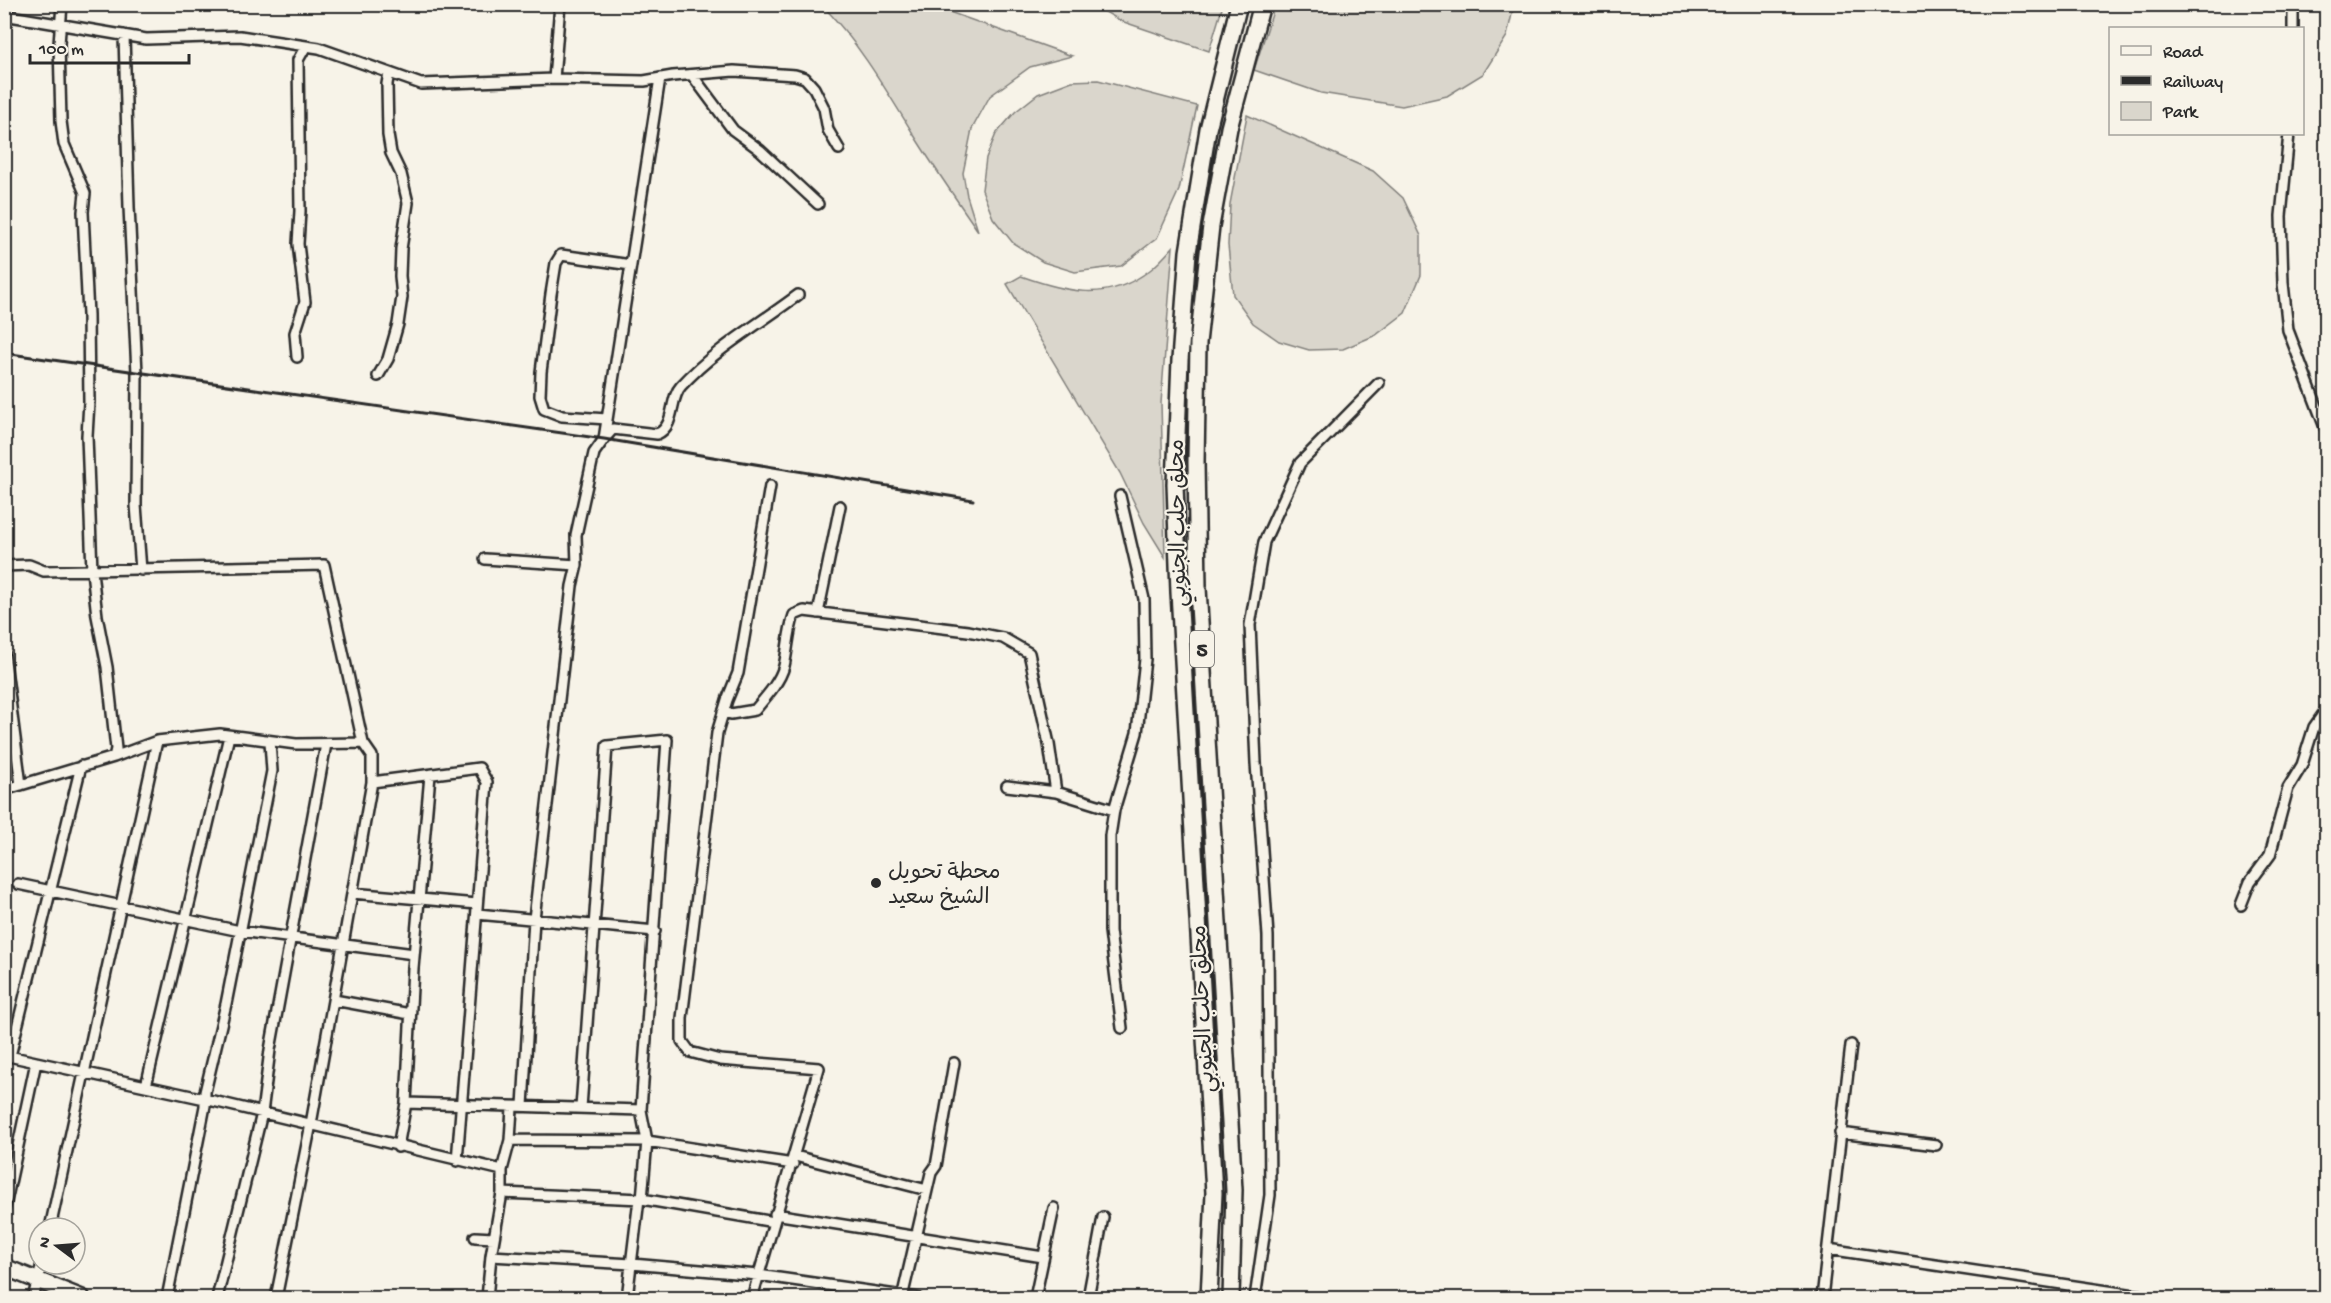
<svg xmlns="http://www.w3.org/2000/svg" width="2331" height="1303" font-family="'Gochi Hand','Playpen Sans Arabic',sans-serif">
	<style>
		.green { fill: #dad6cc; stroke: #82807c; stroke-width: 1.5 }
		.lines { fill: none; stroke-linecap: round; stroke-linejoin: round }
		.minor-casing { stroke: #2b2b2b; stroke-width: 14 }
		.primary-casing { stroke: #2b2b2b; stroke-width: 20 }
		.trunk-casing { stroke: #2b2b2b; stroke-width: 20 }
		.minor { stroke: #f7f3e8; stroke-width: 9 }
		.primary { stroke: #f7f3e8; stroke-width: 15 }
		.trunk { stroke: #f7f3e8; stroke-width: 15 }
		.rail { stroke: #2b2b2b; stroke-width: 3 }
		.poi-dot { fill: #2b2b2b; stroke: #f7f3e8; stroke-width: 2 }
		.labels { text-anchor: middle; stroke-width: 4.5; stroke-linejoin: round; paint-order: stroke }
		.shield { fill: #f7f3e8; stroke: #686764; stroke-width: 1.5 }
		.shield-label { font-size: 21px; font-weight: bold; fill: #2b2b2b }
		.street-label { font-size: 22px; fill: #2b2b2b; stroke: #f7f3e8 }
		.poi-label { font-size: 22px; fill: #2b2b2b; stroke: #f7f3e8; text-anchor: start }
	</style>
	<rect width="100%" height="100%" fill="#f7f3e8"/>
	<filter id="ink" filterUnits="userSpaceOnUse"><feTurbulence type="fractalNoise" baseFrequency=".0167" numOctaves="2"/><feDisplacementMap in="SourceGraphic" scale="12" xChannelSelector="R" yChannelSelector="G"/><feConvolveMatrix kernelMatrix="1 2 1 2 8 2 1 2 1" color-interpolation-filters="sRGB"/></filter>
	<g filter="url(#ink)">
		<!-- green -->
		<path class="green" d="M822 5H930L1072 56 1030 67 990 96 972 129 963 173 967 196 978 231C956 199 933 166 912 132 885 88 858 42 822 5Z
			M1093 5H1223L1209 51 1121 21Z
			M1275 5V4L1514 5 1507 36 1483 74 1447 96 1402 106 1321 93 1254 70Z
			M1098 80 1197 106 1179 190 1157 238 1121 266 1075 272 1043 262 1013 243 993 218 982 190 986 158 996 134 1015 112 1038 94 1072 81Z
			M1247 115 1373 171 1403 198 1421 236V275L1405 313 1376 335 1343 349 1309 350 1279 341 1253 323 1233 295 1228 245 1230 204Z
			M1173 247 1161 403 1165 557 1144 523 1120 473 1007 284 1021 276C1066 292 1108 303 1150 270 1158 264 1166 255 1173 247Z"/>
		<g class="lines">
			<defs>
				<path id="minor" d="M62 4 59 44 61 121 64 144 85 193 83 212 88 315 89 402 87 436 92 571 97 616 107 667 116 749 114 757
					M2293 4V28
					M4 15 146 39 240 36 319 48 421 84 554 79 560 4
					M124 35 129 207 137 373 136 505 141 570
					M692 75 733 130 760 150 818 204
					M554 79 644 81 673 76 734 71 795 75 805 78 814 88 824 108 828 130 839 149
					M2289 134 2281 216 2283 283 2288 330 2326 430
					M297 357 295 333 305 302 298 244 300 211 298 60 306 46
					M378 376 388 359 398 324 402 297 400 276 401 249 408 203 401 174 391 153 388 135 387 84 389 73
					M607 419 562 416 544 409 540 396 541 372 551 294 556 263 561 255 631 265
					M604 439 613 429 657 434C676 426 669 399 681 386 715 349 758 325 798 295
					M1120 496 1144 599 1145 659 1137 733 1114 810 1110 836V931L1122 1028
					M485 559 577 565
					M4 566 29 565 44 571 324 565 363 743
					M818 613 840 506
					M4 653 21 785
					M723 712 731 714 755 710C765 698 780 682 784 666 788 649 788 632 794 615L804 611 968 631 1003 638 1029 653 1049 744 1056 792
					M372 782 479 768 487 782 457 1161
					M1007 786 1056 792 1114 810
					M4 790 114 757 157 741 220 734 296 744 363 743 372 756V782L311 1124 276 1298
					M18 884 240 931 414 954
					M352 893 477 904
					M2241 905 2250 882 2270 855 2288 788 2302 765 2314 727 2326 710
					M477 914 655 931
					M334 1000 410 1014
					M4 1055 205 1099 502 1170
					M10 1056 81 766
					M146 1086 229 736
					M406 1103 641 1110
					M523 1106 534 919 572 586 577 565 576 535 594 453 604 439 660 78
					M581 1108 607 746 667 740 641 1110 647 1141 642 1199
					M1840 1133 1936 1145
					M510 1140 647 1141 793 1164
					M398 1147 406 1103 413 968 430 775
					M795 1156 927 1190
					M502 1193 642 1199 774 1222
					M4 1211 36 1062
					M775 1214 1043 1257
					M50 1228 157 741
					M475 1237 494 1238
					M1828 1249 2155 1298
					M491 1256 632 1264 758 1275 917 1298
					M33 1298 42 1264
					M167 1298 205 1106V1092L226 1004 272 771 270 742
					M217 1298 262 1113 270 1050 326 744
					M487 1298 491 1256 502 1193V1170L510 1140 512 1108
					M627 1298 639 1199
					M752 1298 819 1068 720 1060 690 1052 682 1041V1018L717 733 727 700 738 673 770 486
					M902 1298 931 1173 936 1166 954 1063
					M1035 1298 1054 1208
					M1088 1298 1103 1217
					M1255 1298 1270 1195 1268 936 1256 763 1250 625 1264 542 1300 463 1379 383
					M1822 1298 1851 1045"/>
				<path id="primary" d="M4 1267 82 1298"/>
				<path id="trunk" d="M1209 1298 1214 1193 1179 592 1175 484 1180 360 1188 252 1208 129 1239 4
					M1231 1298 1234 1190 1198 588 1196 462 1198 343 1211 226 1229 128 1262 4"/>
			</defs>
			<!-- minor casing -->
			<use href="#minor" class="minor-casing"/>
			<!-- primary casing -->
			<use href="#primary" class="primary-casing"/>
			<!-- trunk casing -->
			<use href="#trunk" class="trunk-casing"/>
			<!-- minor -->
			<use href="#minor" class="minor"/>
			<!-- primary -->
			<use href="#primary" class="primary"/>
			<!-- trunk -->
			<use href="#trunk" class="trunk"/>
			<!-- rail -->
			<path class="rail" d="M4 353 604 439 973 500"/>
		</g>
	</g>
	<!-- markers -->
	<circle class="poi-dot" cx="876" cy="883" r="6"/>
	<g class="labels">
		<!-- shield labels -->
		<rect class="shield" x="1190" y="631" width="24" height="36" rx="4.5"/>
		<g class="shield-label">
			<text x="1202" y="656">5</text>
		</g>
		<!-- street labels -->
		<g class="street-label">
			<text transform="translate(1176 523) rotate(-91)" y="8">محلق حلب الجنوبي</text>
			<text transform="translate(1201 1009) rotate(-93)" y="8">محلق حلب الجنوبي</text>
		</g>
		<!-- poi labels -->
		<g class="poi-label">
			<text x="888" y="878">محطة تحويل<tspan x="888" dy="25">الشيخ سعيد</tspan></text>
		</g>
	</g>
	<!-- margin -->
	<rect width="2331" height="1303" fill="none" stroke="#f7f3e8" stroke-width="24"/>
	<rect x="12" y="12" width="2307" height="1279" fill="none" stroke="#2b2b2b" stroke-width="2" filter="url(#ink)"/>
	<!-- legend -->
	<rect x="2109" y="27" width="195" height="108" fill="#f7f3e8" stroke="#a5a39c" stroke-width="1.5"/>
	<rect x="2121" y="46" width="30" height="9" fill="#f7f3e8" stroke="#a5a39c" stroke-width="1.5"/>
	<text x="2163" y="57" font-size="18" fill="#2b2b2b">Road</text>
	<rect x="2121" y="76" width="30" height="9" fill="#2b2b2b" stroke="#a5a39c" stroke-width="1.5"/>
	<text x="2163" y="87" font-size="18" fill="#2b2b2b">Railway</text>
	<rect x="2121" y="102" width="30" height="18" fill="#dad6cc" stroke="#a5a39c" stroke-width="1.5"/>
	<text x="2163" y="117" font-size="18" fill="#2b2b2b">Park</text>
	<!-- north arrow -->
	<g transform="translate(57 1246) rotate(286)"><circle r="28" fill="#f7f3e8" stroke="#a5a39c" stroke-width="1.5"/>
	<path d="M0-4.5L10 22L0 15L-10 22Z" fill="#2b2b2b"/>
	<text y="-9" font-size="16" font-weight="bold" text-anchor="middle" fill="#2b2b2b">N</text>
	</g>
	<!-- scale -->
	<path d="M30 54v9h159v-9" fill="none" stroke="#2b2b2b" stroke-width="3"/>
	<text x="39" y="54" font-size="18" fill="#2b2b2b" stroke="#f7f3e8" stroke-width="4.5" paint-order="stroke">100 m</text>
</svg>
